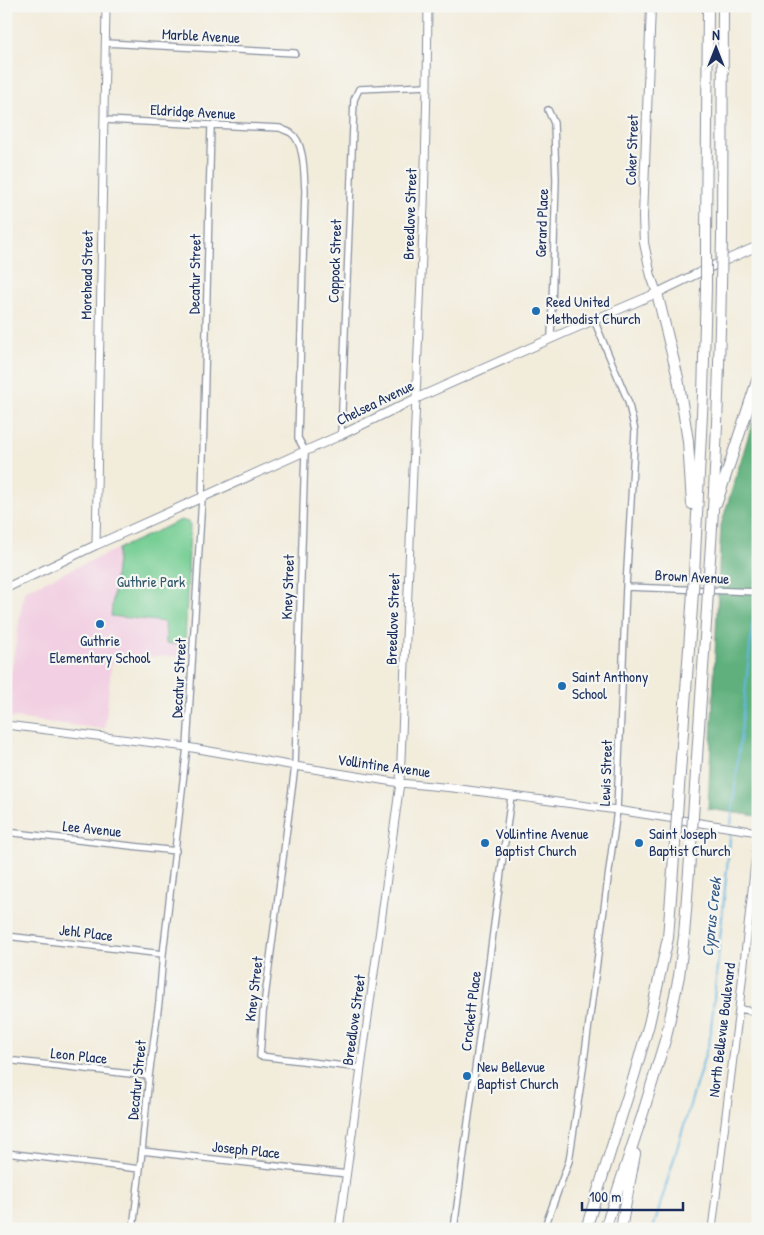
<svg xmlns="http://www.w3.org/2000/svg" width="764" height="1235" font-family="'Patrick Hand',sans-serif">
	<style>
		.built { fill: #f2cfe2 }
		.green { fill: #74cd93; stroke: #487e78 }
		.forest { fill: #5fb07d; stroke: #3d706e }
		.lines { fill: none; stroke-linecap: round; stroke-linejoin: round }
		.stream { stroke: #66b7e1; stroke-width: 2 }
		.minor-casing { stroke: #868e9c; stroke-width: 8 }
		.tertiary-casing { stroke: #868e9c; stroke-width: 9 }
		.secondary-casing { stroke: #868e9c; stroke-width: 10 }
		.motorway-casing { stroke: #868e9c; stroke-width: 12 }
		.minor { stroke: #fff; stroke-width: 5.5 }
		.tertiary { stroke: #fff; stroke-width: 7 }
		.secondary { stroke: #fff; stroke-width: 8 }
		.motorway { stroke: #fff; stroke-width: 10 }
		.motorway-bridge-casing { stroke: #868e9c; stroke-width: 12; stroke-linecap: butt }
		.motorway-bridge { stroke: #fff; stroke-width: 10 }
		.poi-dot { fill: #1f6fb2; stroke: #f6f6f2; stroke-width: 2 }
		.labels { text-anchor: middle; stroke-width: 4.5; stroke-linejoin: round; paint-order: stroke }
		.street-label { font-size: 15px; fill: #1b2f5e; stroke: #f6f6f2 }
		.poi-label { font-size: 15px; fill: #1b2f5e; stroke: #f6f6f2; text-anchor: start }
		.park-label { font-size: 15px; fill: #31566b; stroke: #f6f6f2 }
		.water-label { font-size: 16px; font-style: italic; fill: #325885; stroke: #f6f6f2 }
	</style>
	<rect width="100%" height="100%" fill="#f6f6f2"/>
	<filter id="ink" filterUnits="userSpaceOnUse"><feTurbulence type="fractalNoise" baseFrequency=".02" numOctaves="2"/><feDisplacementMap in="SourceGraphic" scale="10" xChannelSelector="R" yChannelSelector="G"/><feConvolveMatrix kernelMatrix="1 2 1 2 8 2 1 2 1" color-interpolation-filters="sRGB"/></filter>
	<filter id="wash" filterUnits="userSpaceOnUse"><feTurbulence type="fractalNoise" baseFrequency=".0096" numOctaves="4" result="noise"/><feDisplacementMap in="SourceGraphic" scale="20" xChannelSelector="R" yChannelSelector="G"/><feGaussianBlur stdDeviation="1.12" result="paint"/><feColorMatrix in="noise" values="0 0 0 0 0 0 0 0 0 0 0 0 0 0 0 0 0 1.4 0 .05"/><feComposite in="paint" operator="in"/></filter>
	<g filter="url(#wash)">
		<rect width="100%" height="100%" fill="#f2ecdb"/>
		<!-- built -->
		<path class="built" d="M181 520 188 522 190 526 185 646 183 656 112 657 105 729 6 717V705L24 591Z"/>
		<!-- green -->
		<path class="green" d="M181 520 188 522 190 526 185 646 166 643 165 622 111 616 118 549Z"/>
		<!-- forest -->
		<path class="forest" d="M758 405V811L757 816 708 809 721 525Z"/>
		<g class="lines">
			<!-- stream -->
			<path class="stream" d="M731 825 758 571
				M653 1229 710 1038 731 829"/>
		</g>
	</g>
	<g filter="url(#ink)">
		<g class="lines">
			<defs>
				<path id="minor" d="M106 43 295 53
					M548 110 554 123 556 180 551 338
					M104 120 280 128C283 130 288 131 291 133 305 142 304 177 305 191L298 438 305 451 295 766 263 1013 260 1056 361 1068
					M341 435 354 100 359 89 427 86
					M626 587 758 592
					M6 832 176 851
					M6 936 163 954
					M739 1009 758 1012
					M6 1060 149 1076
					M142 1151 347 1174
					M6 1153 140 1169
					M133 1229 142 1151 149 1076 159 1002 163 954 187 747 202 498 211 125
					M454 1229 511 796
					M544 1229 569 1161 582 1076 617 810 626 587 635 431 628 401 594 320"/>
				<path id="tertiary" d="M96 545 106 6
					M6 725 187 747 295 766 400 783 453 788 617 810 758 832
					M339 1229 400 783 424 206 427 86 428 6
					M712 1229 739 1009 758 835"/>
				<path id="secondary" d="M651 6 643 217 644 243 651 276 657 293
					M6 588 96 545 341 435 415 399 566 332 657 293 715 265 758 246"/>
				<path id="motorway" d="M722 236 723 6
					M706 240 708 6
					M657 293 678 378 688 441 692 504
					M717 502 758 378
					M709 573C716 477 719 381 721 285
					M694 575 703 394 706 288
					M678 801 692 607
					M694 802 707 608
					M586 1229 634 1076 649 1024 668 938 675 843
					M605 1229 643 1113 666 1037 679 976 684 936 691 845
					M621 1229 635 1154"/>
			</defs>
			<!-- minor casing -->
			<use href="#minor" class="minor-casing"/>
			<!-- tertiary casing -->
			<use href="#tertiary" class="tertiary-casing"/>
			<!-- secondary casing -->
			<use href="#secondary" class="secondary-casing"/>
			<!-- motorway casing -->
			<use href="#motorway" class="motorway-casing"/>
			<!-- minor -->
			<use href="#minor" class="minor"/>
			<!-- tertiary -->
			<use href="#tertiary" class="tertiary"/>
			<!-- secondary -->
			<use href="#secondary" class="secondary"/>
			<!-- motorway -->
			<use href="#motorway" class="motorway"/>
			<defs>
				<path id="motorway-bridge" d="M721 285 722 236
					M706 288V240
					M692 607 694 575
					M707 608 709 573
					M675 843 678 801
					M691 845 694 802"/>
			</defs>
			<!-- motorway-bridge casing -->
			<use href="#motorway-bridge" class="motorway-bridge-casing"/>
			<!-- motorway-bridge -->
			<use href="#motorway-bridge" class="motorway-bridge"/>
		</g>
	</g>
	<!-- markers -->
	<g class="poi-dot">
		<circle cx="536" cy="311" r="5"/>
		<circle cx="100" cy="624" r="5"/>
		<circle cx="562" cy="686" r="5"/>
		<circle cx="485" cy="843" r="5"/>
		<circle cx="639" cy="843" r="5"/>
		<circle cx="467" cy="1076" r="5"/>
	</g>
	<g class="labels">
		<!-- street labels -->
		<g class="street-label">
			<text transform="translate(201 36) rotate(3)" y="5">Marble Avenue</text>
			<text transform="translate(193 112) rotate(3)" y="5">Eldridge Avenue</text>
			<text transform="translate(632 150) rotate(-88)" y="5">Coker Street</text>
			<text transform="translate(410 214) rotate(-88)" y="5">Breedlove Street</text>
			<text transform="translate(542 223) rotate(-88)" y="5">Gerard Place</text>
			<text transform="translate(335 261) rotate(-88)" y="5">Coppock Street</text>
			<text transform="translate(195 274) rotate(-89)" y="5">Decatur Street</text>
			<text transform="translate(87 275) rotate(-89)" y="5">Morehead Street</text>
			<text transform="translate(375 403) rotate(-26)" y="5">Chelsea Avenue</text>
			<text transform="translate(692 577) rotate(3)" y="5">Brown Avenue</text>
			<text transform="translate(288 587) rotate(-88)" y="5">Kney Street</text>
			<text transform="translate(393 619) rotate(-88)" y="5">Breedlove Street</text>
			<text transform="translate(179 678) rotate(-87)" y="5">Decatur Street</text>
			<text transform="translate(384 766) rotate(8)" y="5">Vollintine Avenue</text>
			<text transform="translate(606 773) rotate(-88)" y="5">Lewis Street</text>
			<text transform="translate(92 829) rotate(6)" y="5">Lee Avenue</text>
			<text transform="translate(86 933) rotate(7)" y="5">Jehl Place</text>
			<text transform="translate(254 989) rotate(-83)" y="5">Kney Street</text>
			<text transform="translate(471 1011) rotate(-83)" y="5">Crockett Place</text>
			<text transform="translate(354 1020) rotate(-82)" y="5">Breedlove Street</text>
			<text transform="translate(722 1030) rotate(-83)" y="5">North Bellevue Boulevard</text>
			<text transform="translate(79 1056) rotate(6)" y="5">Leon Place</text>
			<text transform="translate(137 1080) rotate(-84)" y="5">Decatur Street</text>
			<text transform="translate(246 1150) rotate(6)" y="5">Joseph Place</text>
		</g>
		<!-- poi labels -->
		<g class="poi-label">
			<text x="546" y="307">Reed United<tspan x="546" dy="17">Methodist Church</tspan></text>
			<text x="100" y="646" text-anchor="middle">Guthrie<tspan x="100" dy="17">Elementary School</tspan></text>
			<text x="572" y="682">Saint Anthony<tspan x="572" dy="17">School</tspan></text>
			<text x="495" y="839">Vollintine Avenue<tspan x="495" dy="17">Baptist Church</tspan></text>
			<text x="649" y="839">Saint Joseph<tspan x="649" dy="17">Baptist Church</tspan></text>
			<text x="477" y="1072">New Bellevue<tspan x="477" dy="17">Baptist Church</tspan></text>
		</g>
		<!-- park labels -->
		<g class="park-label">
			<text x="151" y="587">Guthrie Park</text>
		</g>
		<!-- water labels -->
		<g class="water-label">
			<text transform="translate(711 917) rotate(-84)" y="6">Cyprus Creek</text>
		</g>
	</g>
	<!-- margin -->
	<rect width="764" height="1235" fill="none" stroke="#f6f6f2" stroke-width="25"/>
	<!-- north arrow -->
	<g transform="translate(716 48)" stroke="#f6f6f2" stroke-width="4" paint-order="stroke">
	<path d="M0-4L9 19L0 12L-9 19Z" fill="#1b2f5e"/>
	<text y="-8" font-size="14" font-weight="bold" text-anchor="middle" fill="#1b2f5e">N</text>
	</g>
	<!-- scale -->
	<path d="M582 1202v8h101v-8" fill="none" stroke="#1b2f5e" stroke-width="2.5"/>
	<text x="589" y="1202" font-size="15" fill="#1b2f5e" stroke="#f6f6f2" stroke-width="4" paint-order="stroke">100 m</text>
</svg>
